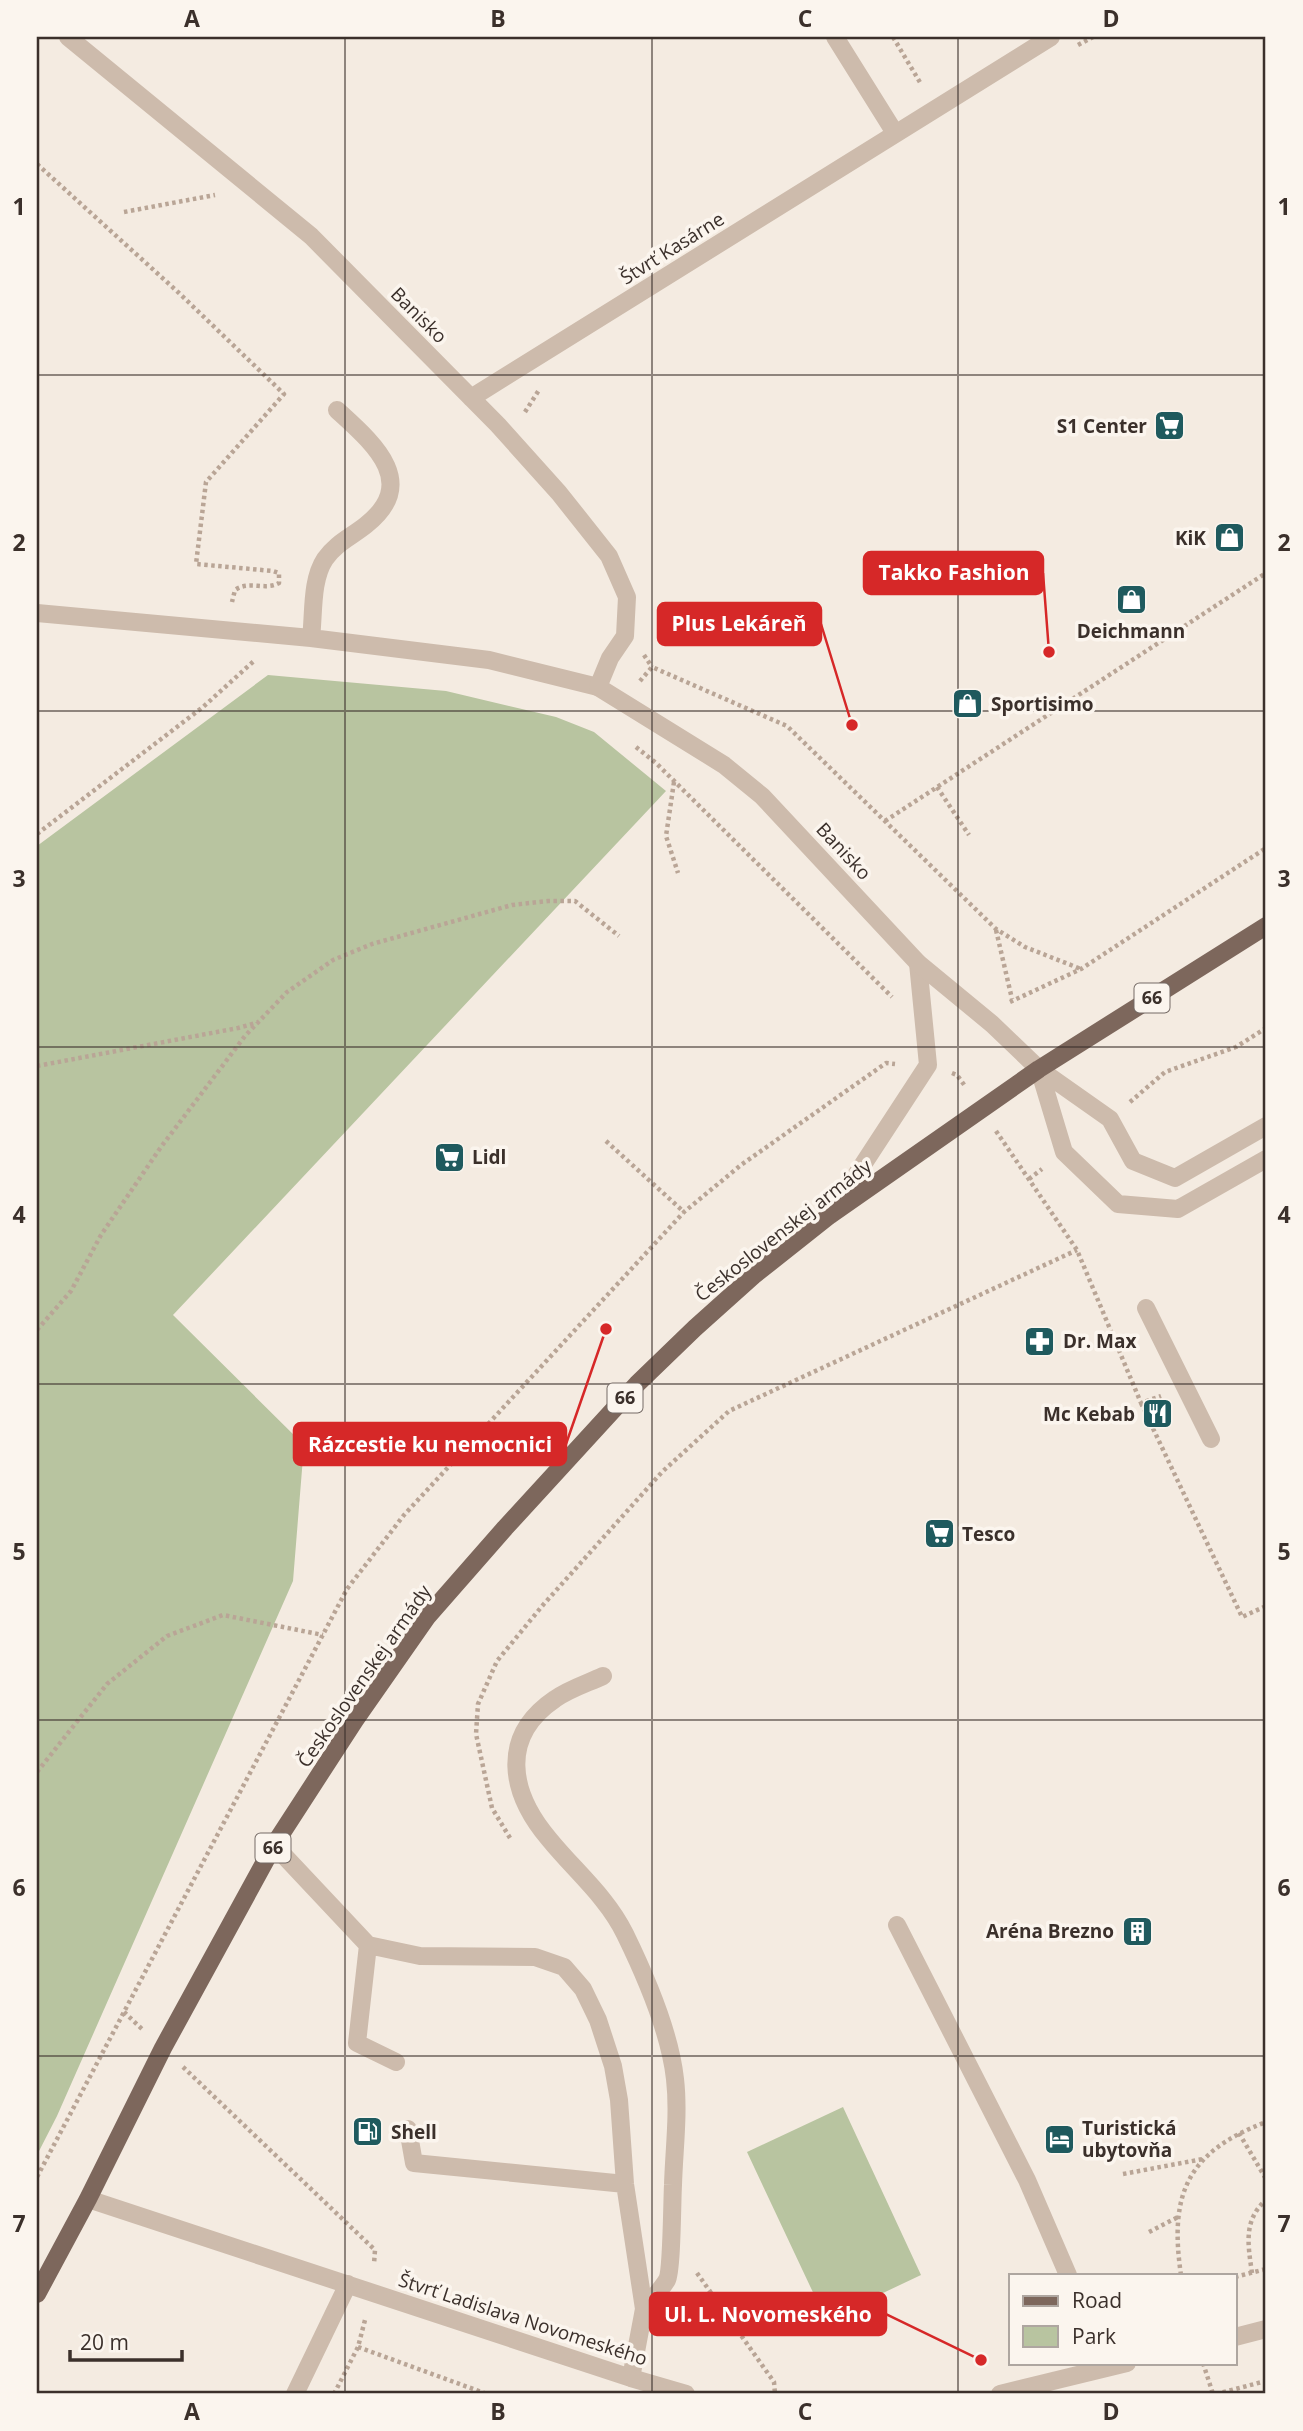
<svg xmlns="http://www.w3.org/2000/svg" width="1303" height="2431" font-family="'Open Sans',sans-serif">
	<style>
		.green { fill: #b8c4a0 }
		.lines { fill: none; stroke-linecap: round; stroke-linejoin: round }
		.path { stroke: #b9a596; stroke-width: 4.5; stroke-dasharray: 3.5 3.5; stroke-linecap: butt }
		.service { stroke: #cdbbac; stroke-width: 18 }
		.minor { stroke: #cdbbac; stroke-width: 18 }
		.primary { stroke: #7d675c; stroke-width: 18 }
		.grid { fill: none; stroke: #3b302b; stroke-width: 2; stroke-opacity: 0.55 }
		.labels { text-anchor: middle; stroke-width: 7; stroke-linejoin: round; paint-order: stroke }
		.shield { fill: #fbf5ee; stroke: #756b66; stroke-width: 2 }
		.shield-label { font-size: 18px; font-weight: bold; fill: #3b302b }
		.street-label { font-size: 19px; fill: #3b302b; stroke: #fbf5ee }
		.poi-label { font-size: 19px; font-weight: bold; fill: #3b302b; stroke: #fbf5ee; text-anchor: start }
		.leader { fill: none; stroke: #d62828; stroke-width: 2.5 }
		.callout-dot { fill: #d62828; stroke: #fbf5ee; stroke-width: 2.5 }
		.callout { fill: #d62828; stroke: #d62828; stroke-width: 2.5 }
		.callout-label { font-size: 21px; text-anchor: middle; font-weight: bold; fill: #fff }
		.neatline { fill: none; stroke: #3b302b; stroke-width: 2.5 }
		.grid-label { font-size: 23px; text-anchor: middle; font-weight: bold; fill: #3b302b }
	</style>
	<rect width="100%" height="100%" fill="#f4ebe1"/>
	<!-- green -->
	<path class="green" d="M268 675 446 691 556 717 594 732 666 791 173 1315 304 1445 293 1581 57 2116 37 2155V846Z
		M843 2107 921 2275 826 2320 747 2152Z"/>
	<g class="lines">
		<!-- path -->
		<path class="path" d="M893 37 921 84
			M1078 45 1093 37
			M37 164 179 293 284 394 206 482 196 564 273 571 279 573V583C265 591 249 580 235 590L232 602
			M124 212 215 195
			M525 412 539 390
			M644 655 652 667
			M640 681 652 667 787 726 996 929 1025 947 1081 969
			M636 747 656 763 892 997
			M674 782 666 836 678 873
			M937 787 969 835
			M885 821 1266 573
			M37 834 203 707 255 660
			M996 930 1012 999
			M1010 1002 1081 969 1266 848
			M37 1066 238 1028 259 1022
			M952 1073 957 1075 965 1086
			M1130 1102 1165 1072 1236 1047 1266 1028
			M996 1131 1077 1250 1141 1403 1161 1396
			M606 1141 684 1212
			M1029 1179 1042 1169
			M37 1330 71 1291 101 1235 161 1147 245 1036 287 992 333 960 372 944 512 905 548 901H575L619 936
			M1141 1403 1242 1617 1266 1606
			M37 1772 107 1684 167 1636 223 1615 323 1635
			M510 1838 492 1808 476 1734 478 1704 497 1661 543 1605 662 1472 729 1411 1077 1250
			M124 2012 143 2030
			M183 2067 375 2250 374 2264
			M1239 2133 1266 2179
			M1123 2174 1203 2159
			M37 2177 347 1589 404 1515 684 1212 741 1165 886 1063 895 1064
			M1149 2232 1178 2217
			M697 2273 774 2382 775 2394
			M1252 2273C1248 2245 1243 2220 1266 2200
			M1181 2275C1169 2194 1187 2152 1266 2122
			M1235 2277 1266 2269
			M358 2347 487 2394
			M1203 2363 1213 2394
			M334 2394 358 2347 365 2320
			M1216 2394 1266 2381"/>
		<!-- service -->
		<path class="service" d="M37 613 311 638 489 660 598 687
			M311 638C314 614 311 580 325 559 336 543 351 537 366 525 420 482 373 443 337 410
			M1039 1069 1064 1152 1118 1204 1178 1209 1266 1159
			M1039 1069 1110 1119 1133 1161 1175 1178 1266 1126
			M830 1215 928 1065 918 963
			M1146 1308 1211 1439
			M603 1676C588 1683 569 1689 555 1699 499 1737 510 1793 549 1839 575 1871 607 1897 625 1934 646 1977 670 2032 675 2079 679 2114 674 2150 673 2185 672 2201 672 2270 667 2280 661 2290 651 2300 644 2309
			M274 1845 368 1945 420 1956 535 1957 564 1967 583 1989 598 2020 613 2066 619 2100 625 2184 644 2309 631 2378
			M897 1925 1027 2180 1068 2275
			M368 1945 357 2043 396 2062
			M408 2129 414 2163 625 2184"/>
		<!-- minor -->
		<path class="minor" d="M68 37 311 236 498 425 559 493 609 556 627 597 625 636 610 658 598 687 724 765 762 796 918 963 992 1024 1039 1069
			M835 37 895 133
			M471 398 1051 37
			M88 2199 631 2378 686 2394
			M1235 2337 1266 2329
			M295 2394 348 2284
			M1000 2394 1127 2363"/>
		<!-- primary -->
		<path class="primary" d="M37 2294 88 2199 163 2048 274 1845 355 1720 427 1617 505 1528 637 1384 695 1328 753 1276 830 1215 1039 1069 1266 926"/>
	</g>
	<!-- grid -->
	<path class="grid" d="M345 37V2394M652 37V2394M958 37V2394M37 375H1266M37 711H1266M37 1047H1266M37 1384H1266M37 1720H1266M37 2056H1266"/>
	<!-- icons -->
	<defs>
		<symbol id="supermarket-square" viewBox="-11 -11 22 22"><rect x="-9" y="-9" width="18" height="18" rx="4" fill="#1f5a5e" stroke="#fbf5ee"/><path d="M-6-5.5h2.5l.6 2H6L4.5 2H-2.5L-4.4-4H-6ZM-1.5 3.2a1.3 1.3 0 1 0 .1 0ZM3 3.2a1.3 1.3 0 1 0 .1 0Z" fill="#fff"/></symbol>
		<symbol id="shop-square" viewBox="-11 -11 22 22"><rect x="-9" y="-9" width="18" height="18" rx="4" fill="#1f5a5e" stroke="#fbf5ee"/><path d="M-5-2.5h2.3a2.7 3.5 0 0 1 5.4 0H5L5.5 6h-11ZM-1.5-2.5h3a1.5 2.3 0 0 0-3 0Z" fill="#fff"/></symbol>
		<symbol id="pharmacy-square" viewBox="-11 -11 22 22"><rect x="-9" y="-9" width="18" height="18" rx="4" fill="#1f5a5e" stroke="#fbf5ee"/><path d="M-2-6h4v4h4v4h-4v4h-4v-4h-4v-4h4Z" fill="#fff"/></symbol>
		<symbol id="restaurant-square" viewBox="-11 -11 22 22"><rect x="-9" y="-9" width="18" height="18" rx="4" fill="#1f5a5e" stroke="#fbf5ee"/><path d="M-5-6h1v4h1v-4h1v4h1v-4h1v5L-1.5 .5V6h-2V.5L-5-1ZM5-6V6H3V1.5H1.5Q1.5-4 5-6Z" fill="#fff"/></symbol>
		<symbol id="building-square" viewBox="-11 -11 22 22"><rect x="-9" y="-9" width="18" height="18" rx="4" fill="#1f5a5e" stroke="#fbf5ee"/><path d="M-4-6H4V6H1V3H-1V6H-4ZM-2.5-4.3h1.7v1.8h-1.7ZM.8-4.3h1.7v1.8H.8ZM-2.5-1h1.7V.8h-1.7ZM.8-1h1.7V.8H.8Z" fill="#fff"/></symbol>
		<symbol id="fuel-square" viewBox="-11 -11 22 22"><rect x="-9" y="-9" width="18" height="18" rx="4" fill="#1f5a5e" stroke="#fbf5ee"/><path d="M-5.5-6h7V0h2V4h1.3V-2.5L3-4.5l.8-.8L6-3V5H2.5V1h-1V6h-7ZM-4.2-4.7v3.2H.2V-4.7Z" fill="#fff"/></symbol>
		<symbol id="hotel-square" viewBox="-11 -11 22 22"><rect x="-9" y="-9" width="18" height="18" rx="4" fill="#1f5a5e" stroke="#fbf5ee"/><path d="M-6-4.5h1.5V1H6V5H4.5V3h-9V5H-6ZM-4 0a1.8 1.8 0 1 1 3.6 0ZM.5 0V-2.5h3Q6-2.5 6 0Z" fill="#fff"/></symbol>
	</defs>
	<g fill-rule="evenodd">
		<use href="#supermarket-square" x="1152" y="408" width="35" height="35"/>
		<use href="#shop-square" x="1212" y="520" width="35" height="35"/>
		<use href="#shop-square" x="1114" y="582" width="35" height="35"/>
		<use href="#shop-square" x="950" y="686" width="35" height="35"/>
		<use href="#supermarket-square" x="432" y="1140" width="35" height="35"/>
		<use href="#pharmacy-square" x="1022" y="1324" width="35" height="35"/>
		<use href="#restaurant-square" x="1140" y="1396" width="35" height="35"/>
		<use href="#supermarket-square" x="922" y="1516" width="35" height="35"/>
		<use href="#building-square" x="1120" y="1914" width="35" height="35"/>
		<use href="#fuel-square" x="350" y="2114" width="35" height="35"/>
		<use href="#hotel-square" x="1042" y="2122" width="35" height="35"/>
	</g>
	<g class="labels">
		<!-- shield labels -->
		<g class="shield">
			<rect x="1134.5" y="983.5" width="35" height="29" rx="5"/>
			<rect x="607.5" y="1383.5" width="35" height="29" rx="5"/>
			<rect x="255.5" y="1833.5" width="35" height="29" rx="5"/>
		</g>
		<g class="shield-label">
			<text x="1152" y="1004">66</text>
			<text x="625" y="1404">66</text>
			<text x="273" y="1854">66</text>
		</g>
		<!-- street labels -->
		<g class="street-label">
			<text transform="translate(672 248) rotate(-32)" y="7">Štvrť Kasárne</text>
			<text transform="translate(419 315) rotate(45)" y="7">Banisko</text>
			<text transform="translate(844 851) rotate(47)" y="7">Banisko</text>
			<text transform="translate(783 1230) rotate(-38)" y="7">Československej armády</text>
			<text transform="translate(364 1676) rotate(-55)" y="7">Československej armády</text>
			<text transform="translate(523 2319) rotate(18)" y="7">Štvrť Ladislava Novomeského</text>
		</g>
		<!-- poi labels -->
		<g class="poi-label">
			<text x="1147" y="433" text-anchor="end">S1 Center</text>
			<text x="1206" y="545" text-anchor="end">KiK</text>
			<text x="1131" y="638" text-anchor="middle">Deichmann</text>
			<text x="991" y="711">Sportisimo</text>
			<text x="472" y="1164">Lidl</text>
			<text x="1063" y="1348">Dr. Max</text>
			<text x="1135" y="1421" text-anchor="end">Mc Kebab</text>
			<text x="962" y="1541">Tesco</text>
			<text x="1114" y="1938" text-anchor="end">Aréna Brezno</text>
			<text x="1082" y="2135">Turistická<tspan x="1082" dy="22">ubytovňa</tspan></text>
			<text x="391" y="2139">Shell</text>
		</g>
	</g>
	<!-- callouts -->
	<path class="leader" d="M1049 652L1043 573M852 725L821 624M606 1329L566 1444M981 2360L886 2314"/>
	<g class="callout-dot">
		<circle cx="1049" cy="652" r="7"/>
		<circle cx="852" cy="725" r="7"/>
		<circle cx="606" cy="1329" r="7"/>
		<circle cx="981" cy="2360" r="7"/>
	</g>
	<g class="callout">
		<rect x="864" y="552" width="179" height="42" rx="7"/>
		<rect x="658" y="603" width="163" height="42" rx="7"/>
		<rect x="294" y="1423" width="272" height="42" rx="7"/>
		<rect x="650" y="2293" width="236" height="42" rx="7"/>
	</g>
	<g class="callout-label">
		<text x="954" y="580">Takko Fashion</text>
		<text x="739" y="631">Plus Lekáreň</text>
		<text x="430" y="1452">Rázcestie ku nemocnici</text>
		<text x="768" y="2322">Ul. L. Novomeského</text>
	</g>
	<!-- border -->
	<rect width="1303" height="2431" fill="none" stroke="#fbf5ee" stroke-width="77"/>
	<!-- legend -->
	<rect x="1009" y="2274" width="228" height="91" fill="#fbf5ee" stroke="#aea6a0" stroke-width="2"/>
	<rect x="1023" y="2296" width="35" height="10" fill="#7d675c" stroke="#aea6a0" stroke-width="2"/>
	<text x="1072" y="2308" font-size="21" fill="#3b302b">Road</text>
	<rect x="1023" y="2326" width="35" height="21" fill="#b8c4a0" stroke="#aea6a0" stroke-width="2"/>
	<text x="1072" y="2344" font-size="21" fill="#3b302b">Park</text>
	<!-- scale -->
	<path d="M70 2350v10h112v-10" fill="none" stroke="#3b302b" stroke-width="3.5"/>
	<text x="80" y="2350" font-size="21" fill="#3b302b" stroke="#fbf5ee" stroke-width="5" paint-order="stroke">20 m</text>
	<rect x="38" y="38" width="1226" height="2354" class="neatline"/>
	<g class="grid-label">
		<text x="192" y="27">A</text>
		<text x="498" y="27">B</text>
		<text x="805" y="27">C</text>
		<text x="1111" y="27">D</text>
		<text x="19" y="215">1</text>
		<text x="1284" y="215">1</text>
		<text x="19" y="551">2</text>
		<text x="1284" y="551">2</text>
		<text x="19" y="887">3</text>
		<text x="1284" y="887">3</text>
		<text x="19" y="1223">4</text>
		<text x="1284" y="1223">4</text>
		<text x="19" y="1560">5</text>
		<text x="1284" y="1560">5</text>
		<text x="19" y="1896">6</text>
		<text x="1284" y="1896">6</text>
		<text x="19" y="2232">7</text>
		<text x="1284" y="2232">7</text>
		<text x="192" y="2420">A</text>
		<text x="498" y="2420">B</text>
		<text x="805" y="2420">C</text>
		<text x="1111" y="2420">D</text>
	</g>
</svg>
